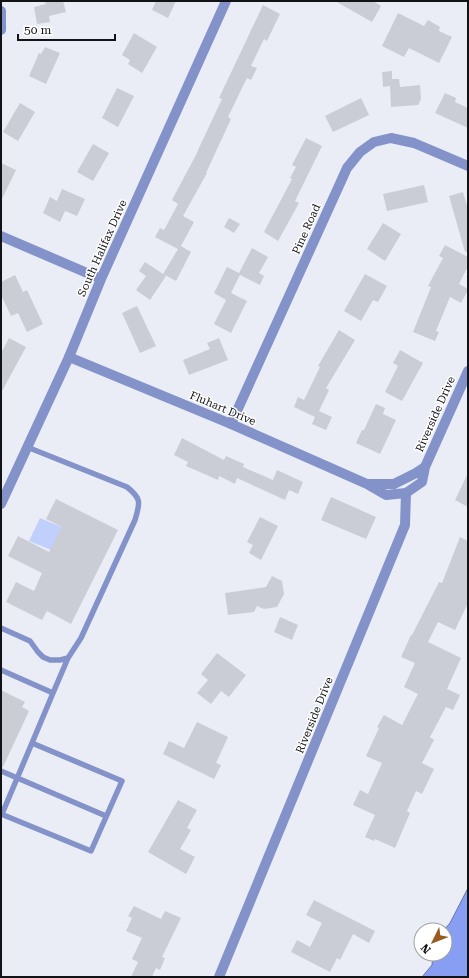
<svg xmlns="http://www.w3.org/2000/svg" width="469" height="978" font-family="'Roboto Serif',serif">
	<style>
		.green { fill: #c1cffc }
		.water { fill: #889ef3; stroke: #6574b1 }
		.building { fill: #cacdd6 }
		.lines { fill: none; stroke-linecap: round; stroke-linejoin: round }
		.service { stroke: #8393ca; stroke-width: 5.5 }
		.minor { stroke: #8393ca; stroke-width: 10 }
		.tertiary { stroke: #8393ca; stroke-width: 10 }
		.labels { text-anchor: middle; stroke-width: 3; stroke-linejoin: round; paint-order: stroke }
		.street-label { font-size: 11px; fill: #121316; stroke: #fff }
	</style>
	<rect width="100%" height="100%" fill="#eaedf6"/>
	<!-- green -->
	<path class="green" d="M40 518 64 528 54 551 29 541Z"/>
	<!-- water -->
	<path class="water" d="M468 888V977H422L432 965 433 954H445V930H444L450 923Z"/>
	<!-- building -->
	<path class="building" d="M45 1H63L66 12 49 16 50 22 37 24 34 7 46 4Z
		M156 1H176L168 18 152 10Z
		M335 1H373L381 6 372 22Z
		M263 5 280 14 267 41 264 39 251 66 257 68 251 80 247 78 228 117 231 119 206 173H207L183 216 194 222 181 246 191 252 176 281 163 274 178 249 155 237 160 228 164 230 178 204 172 200 198 151V150L222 99 219 98Z
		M398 13 424 26 428 20 440 27 439 31 452 37 439 63 409 48 404 57 382 46Z
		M134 33 157 47 142 73 128 64 130 60 122 55Z
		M45 47 60 53 46 84 29 76 39 53 41 54Z
		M392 71V79H399L400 87 420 85 421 99 418 105 391 107 390 86 383 87 382 72Z
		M117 88 134 96 118 127 102 118Z
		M445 93 456 98 455 102 468 108V128L435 113Z
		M361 98 369 115 333 132 325 116Z
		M20 103 35 112 18 141 3 132Z
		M306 138 322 146 295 201 299 203 278 241 264 232 292 179 290 178 296 167 292 165Z
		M93 144 109 153 93 181 77 172Z
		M1 163 16 170 1 201Z
		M424 185 428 202 387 211 383 194Z
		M62 189 85 199 77 216 65 211 60 222 43 213 50 197 57 201Z
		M463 192 468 209V251L465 252 449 196Z
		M229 218 240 224 234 233 224 227Z
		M383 223 401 234 385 261 367 249Z
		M445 245 468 257V266L459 284 468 289V290L461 303 450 297 436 331 439 332 435 341 413 332 431 287 428 286 443 258 439 256Z
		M252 248 268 257 259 273 264 276 260 285 240 275 231 293 247 301 231 333 214 324 226 300 214 293 227 267 239 273Z
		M145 262 166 276 150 300 136 290 146 276 139 271Z
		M365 274 387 286 378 302 373 300 361 321 344 311Z
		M15 275 23 292 27 290 43 324 27 332 18 313 11 316 1 295V282Z
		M137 306 156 346 140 353 122 313Z
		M339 330 355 340 326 388 329 390 319 411 332 417 326 430 312 424 315 417 294 407 298 397 304 400 320 367 318 366Z
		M9 338 26 347 1 393V353Z
		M219 338 228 360 189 375 183 360 210 349 207 343Z
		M400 350 423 363 402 401 385 392 398 366 393 363Z
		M376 404 385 408 383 414 396 420 380 454 356 443 362 430H364Z
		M182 438 224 460 226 456 244 464 243 467 273 480 277 470 303 482 298 494 289 490 285 500 237 478 235 484 219 476 218 480 186 466 188 462 174 455Z
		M468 473V507L455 500Z
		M331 497 376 517 366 539 321 520Z
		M56 499 118 530 71 624 47 611 42 620 6 602 16 582 34 591 42 573 8 556 18 536 49 552 62 527 46 519Z
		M260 517 278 526 261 560 249 553 253 545 247 542Z
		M460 537 468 541V603L455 630 438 622 428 642 461 658 447 689 460 695 453 710 446 707 430 737 434 740 422 763 434 769 422 794 416 791 407 811 410 813 395 848 375 839 374 841 365 837 375 815 353 805 360 790 368 794 382 763 366 756 379 728 377 727 384 715 402 725 418 694 404 687 415 663 401 657 411 635H412L439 582 442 583Z
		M272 576 282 581 284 594 277 607 264 609 257 606 254 612 228 615 225 593 266 587Z
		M280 617 298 625 292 640 274 632Z
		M217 653 246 675 229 697 221 691 211 704 197 693 208 680 201 674Z
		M1 690 25 702 22 707 29 711 3 767H1Z
		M197 722 228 737 216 763 221 765 214 779 163 754 169 741 184 748Z
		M178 800 197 810 187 828 191 830 180 849 195 857 186 874 148 852Z
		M314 900 375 931 369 943 353 934 340 960 337 958 330 972 291 952 297 940 310 947 322 923 306 915Z
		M134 906 161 919 165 911 181 918 162 957 165 958 160 970 156 968 152 977H131L138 962 132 959 142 938 126 931 132 918 128 916Z"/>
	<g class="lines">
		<!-- service -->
		<path class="service" d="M1 628 30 641 38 652 43 657 50 660H60L68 658
			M1 670 53 693
			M1 771 106 816
			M1 814 91 851 122 781 32 743
			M2 814 32 743 53 693 68 658 81 638 135 520C140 503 142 499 127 487L27 447"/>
		<!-- minor -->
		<path class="minor" d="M1 11V30
			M1 236 101 279
			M69 357 101 279 226 1
			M231 424 347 168 360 152 374 142 391 138 414 143 468 166
			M219 977 405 525 406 493"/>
		<!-- tertiary -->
		<path class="tertiary" d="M369 484H394L416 473 425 467
			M1 504 69 357 231 424 367 484 386 495 406 493 422 482 425 467 468 371"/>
	</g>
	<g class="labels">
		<!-- street labels -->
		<g class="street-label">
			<text transform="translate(306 229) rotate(-66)" y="4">Pine Road</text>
			<text transform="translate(102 248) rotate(-66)" y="4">South Halifax Drive</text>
			<text transform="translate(223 408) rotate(23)" y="4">Fluhart Drive</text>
			<text transform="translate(435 414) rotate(-66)" y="4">Riverside Drive</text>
			<text transform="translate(314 715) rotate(-68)" y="4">Riverside Drive</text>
		</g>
	</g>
	<!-- border -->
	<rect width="469" height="978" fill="none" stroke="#121316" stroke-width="4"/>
	<!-- north arrow -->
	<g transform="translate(433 942) rotate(227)"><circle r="19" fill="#ffffff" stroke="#a0a1a2"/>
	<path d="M0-3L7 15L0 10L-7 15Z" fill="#975b1d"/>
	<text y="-6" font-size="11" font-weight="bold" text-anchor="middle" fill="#121316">N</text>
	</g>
	<!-- scale -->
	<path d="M18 34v6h97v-6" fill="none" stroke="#121316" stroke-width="2"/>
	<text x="24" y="34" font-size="12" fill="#121316" stroke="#ffffff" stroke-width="3" paint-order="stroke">50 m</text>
</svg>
